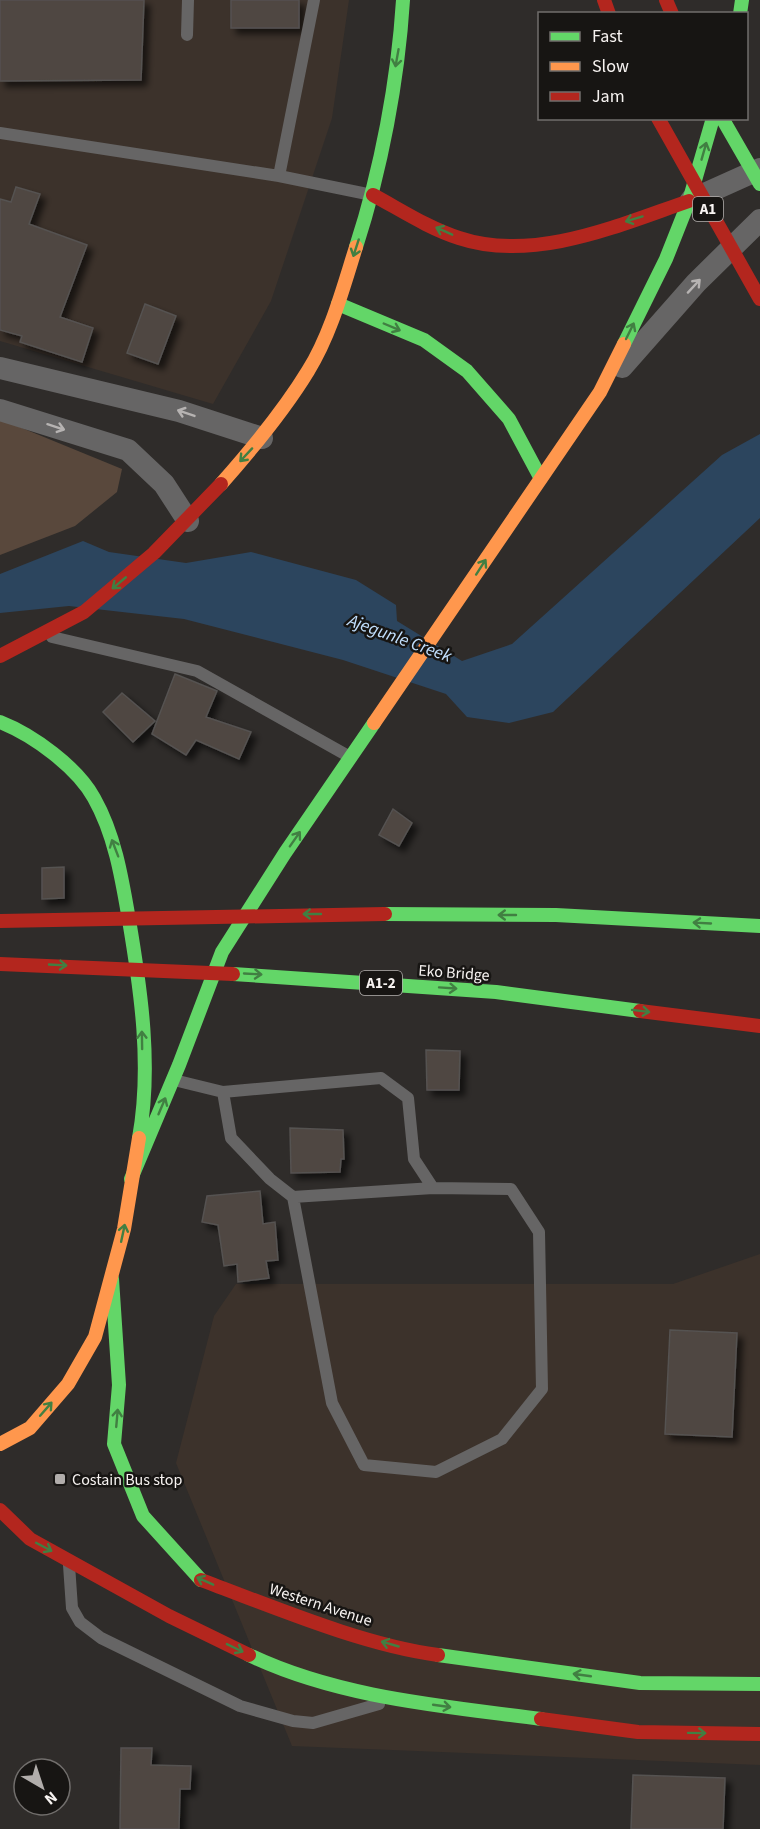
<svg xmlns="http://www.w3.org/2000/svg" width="760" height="1829" font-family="'Source Sans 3',sans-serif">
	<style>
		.built { fill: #3c322b }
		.green { fill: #59483c }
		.water { fill: #2c455e }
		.building { fill: #4f4742; stroke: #555251; stroke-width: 1.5; filter: url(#shadow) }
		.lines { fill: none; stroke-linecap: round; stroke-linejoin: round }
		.lane { stroke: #666565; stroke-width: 12 }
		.street { stroke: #666565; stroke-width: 22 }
		.fast { stroke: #63d668; stroke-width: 14 }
		.slow { stroke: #ff974d; stroke-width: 14 }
		.jam { stroke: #b3261e; stroke-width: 14 }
		.fast-bridge { stroke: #63d668; stroke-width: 14 }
		.jam-bridge { stroke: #b3261e; stroke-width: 14 }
		.oneway { stroke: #417f42 }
		.oneway2 { stroke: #b6b3b2 }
		.poi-dot { fill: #b1adab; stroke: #171513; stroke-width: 2 }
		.labels { text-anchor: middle; stroke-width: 5; stroke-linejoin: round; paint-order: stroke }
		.shield { fill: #171513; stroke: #b4b0ae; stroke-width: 1.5 }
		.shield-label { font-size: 15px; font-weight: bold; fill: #f7f3f1 }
		.street-label { font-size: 16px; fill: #f7f3f1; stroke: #171513 }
		.poi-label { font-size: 16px; fill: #f7f3f1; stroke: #171513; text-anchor: start }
		.water-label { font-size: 18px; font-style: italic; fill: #c2e0fe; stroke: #171513 }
	</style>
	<defs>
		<filter id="shadow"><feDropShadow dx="5.5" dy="5.5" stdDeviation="3" flood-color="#0009"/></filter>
	</defs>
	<rect width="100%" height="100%" fill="#2f2c2a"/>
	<!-- built -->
	<path class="built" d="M0 0H349L332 118 271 301 213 404 0 341Z
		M760 1254V1765L292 1746 176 1463 214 1316 236 1284H673Z"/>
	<!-- green -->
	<path class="green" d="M0 419 122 469 117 492 75 526 0 555Z"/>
	<!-- water -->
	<path class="water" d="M760 434V518L553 712 509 723 467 717 446 694 343 660 184 619 69 606 0 613V574L83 541 109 552 186 563 251 552 356 580 396 605 397 621 462 661 512 644 722 455Z"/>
	<!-- building -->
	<path class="building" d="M0 0H144L141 80 0 81Z
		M231 0H299V28H231Z
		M16 187 40 194 29 224 87 245 60 317 93 328 82 362 20 342 22 336 0 330V199L11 202Z
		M145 304 176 316 158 364 127 353Z
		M175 674 217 691 206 717 251 732 239 759 196 740 186 755 152 734Z
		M122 693 155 721 133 742 103 712Z
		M393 809 412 823 399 846 379 835Z
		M64 867V898L42 899V868Z
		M426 1050 460 1051 459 1090H427Z
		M290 1128 343 1130 344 1159H341L340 1172 291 1173Z
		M260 1191 263 1224 275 1222 278 1260 266 1261 269 1278 238 1282 237 1264 224 1266 218 1225 202 1222 207 1196Z
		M670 1330 737 1333 732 1437 665 1434Z
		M121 1748H152L151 1765 191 1766 190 1789H180L179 1829H120Z
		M633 1775 725 1778 723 1829H631Z"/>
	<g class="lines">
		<!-- lane -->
		<path class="lane" d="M314 0 279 176 372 195
			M187 35 188 0
			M0 133 279 176
			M52 637 197 671 350 757
			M174 1080 223 1092 381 1078 408 1098 414 1159 433 1188 511 1189 539 1232 542 1389 502 1439 436 1472 364 1465 332 1403 293 1197 270 1179 231 1138 223 1092
			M293 1197 433 1188
			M69 1565 72 1608 80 1622 101 1638 240 1706 293 1721 313 1723 379 1704"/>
		<!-- street -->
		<path class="street" d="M691 200 760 169
			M622 367 696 283 760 220
			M0 368 179 411 262 438
			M0 410 128 450 164 484 188 521"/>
		<!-- fast -->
		<path class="fast" d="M740 14 742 0
			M356 247C381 170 398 81 403 0
			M338 304 424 340 467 371 509 419 540 477
			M624 344 666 259 689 201 713 118
			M0 722C33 735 77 767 94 798 115 835 122 879 129 920 141 991 152 1067 139 1138
			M131 1179 179 1065 222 952 285 853 374 723
			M112 1279 119 1385 114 1444 143 1516 201 1580
			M249 1655C339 1698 443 1706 541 1719
			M438 1655 640 1683 760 1684"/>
		<!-- slow -->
		<path class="slow" d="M221 484C252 449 283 412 308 371 331 334 343 288 356 247
			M374 723 600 392 624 344
			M0 1444 30 1428 68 1384 95 1337 124 1229 139 1138"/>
		<!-- jam -->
		<path class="jam" d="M604 0 609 14
			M666 0 672 14
			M373 195C401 210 428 228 459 238 534 263 619 225 689 201
			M0 656 84 612 154 553 221 484
			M0 1510 30 1539 169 1616 249 1655
			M201 1580C274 1607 362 1645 438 1655
			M541 1719 638 1732 760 1734"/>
		<!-- fast-bridge -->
		<path class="fast-bridge" d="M722 118 760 184
			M385 914 556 915 760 926
			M233 974 496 992 640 1011"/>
		<!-- jam-bridge -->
		<path class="jam-bridge" d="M658 118 760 299
			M0 921 385 914
			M0 964 233 974
			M640 1011 760 1026"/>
	</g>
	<!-- one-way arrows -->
	<defs><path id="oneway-shaft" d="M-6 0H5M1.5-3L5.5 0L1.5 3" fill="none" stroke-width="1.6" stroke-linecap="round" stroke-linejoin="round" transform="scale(1.5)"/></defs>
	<g class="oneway">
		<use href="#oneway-shaft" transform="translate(397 58) rotate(100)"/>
		<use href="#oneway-shaft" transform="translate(704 151) rotate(-74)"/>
		<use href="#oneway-shaft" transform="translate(634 219) rotate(163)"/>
		<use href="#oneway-shaft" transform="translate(444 231) rotate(-156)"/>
		<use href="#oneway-shaft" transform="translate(356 248) rotate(108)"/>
		<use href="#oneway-shaft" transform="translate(392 327) rotate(23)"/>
		<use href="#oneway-shaft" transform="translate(630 331) rotate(-64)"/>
		<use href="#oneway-shaft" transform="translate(246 455) rotate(133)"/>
		<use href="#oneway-shaft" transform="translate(481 567) rotate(-57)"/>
		<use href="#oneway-shaft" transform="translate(119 583) rotate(140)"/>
		<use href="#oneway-shaft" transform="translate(295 839) rotate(-55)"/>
		<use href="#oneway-shaft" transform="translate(115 848) rotate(-111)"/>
		<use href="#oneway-shaft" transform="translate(312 914) rotate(-180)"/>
		<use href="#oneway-shaft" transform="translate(507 915) rotate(-180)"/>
		<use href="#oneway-shaft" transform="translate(702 923) rotate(-177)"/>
		<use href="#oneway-shaft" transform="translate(58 965) rotate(3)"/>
		<use href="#oneway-shaft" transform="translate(253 974) rotate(3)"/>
		<use href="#oneway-shaft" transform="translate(448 988) rotate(4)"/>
		<use href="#oneway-shaft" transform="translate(641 1011) rotate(7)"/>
		<use href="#oneway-shaft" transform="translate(142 1040) rotate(-91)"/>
		<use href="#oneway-shaft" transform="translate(162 1106) rotate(-67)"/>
		<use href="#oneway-shaft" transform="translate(123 1233) rotate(-78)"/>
		<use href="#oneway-shaft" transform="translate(46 1409) rotate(-49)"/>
		<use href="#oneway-shaft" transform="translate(117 1418) rotate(-85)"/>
		<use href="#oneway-shaft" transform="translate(44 1547) rotate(28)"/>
		<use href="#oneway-shaft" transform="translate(205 1581) rotate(-156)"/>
		<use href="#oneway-shaft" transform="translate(390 1644) rotate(-164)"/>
		<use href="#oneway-shaft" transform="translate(235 1648) rotate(26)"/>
		<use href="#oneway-shaft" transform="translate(582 1675) rotate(-172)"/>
		<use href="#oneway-shaft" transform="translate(442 1706) rotate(8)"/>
		<use href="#oneway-shaft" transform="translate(697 1733) rotate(1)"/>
	</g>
	<g class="oneway2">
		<use href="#oneway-shaft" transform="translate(694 286) rotate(-47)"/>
		<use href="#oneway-shaft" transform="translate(186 413) rotate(-161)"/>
		<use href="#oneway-shaft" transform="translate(56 427) rotate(18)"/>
	</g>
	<!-- markers -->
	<rect class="poi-dot" x="54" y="1473" width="12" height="12" rx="3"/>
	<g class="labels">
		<!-- shield labels -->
		<g class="shield">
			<rect x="693" y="197" width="30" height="24" rx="4.5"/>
			<rect x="360" y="971" width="42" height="24" rx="4.5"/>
		</g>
		<g class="shield-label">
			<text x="708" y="214">A1</text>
			<text x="381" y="988">A1-2</text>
		</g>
		<!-- street labels -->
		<g class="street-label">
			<text transform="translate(454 972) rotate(4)" y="6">Eko Bridge</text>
			<text transform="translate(321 1604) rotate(18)" y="6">Western Avenue</text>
		</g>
		<!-- poi labels -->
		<g class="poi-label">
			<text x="72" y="1485">Costain Bus stop</text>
		</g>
		<!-- water labels -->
		<g class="water-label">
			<text transform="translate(400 638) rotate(20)" y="6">Ajegunle Creek</text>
		</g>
	</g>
	<!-- legend -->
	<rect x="538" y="12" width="210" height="108" fill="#171513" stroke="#716e6c" stroke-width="1.5"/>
	<rect x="550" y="32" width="30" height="9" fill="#63d668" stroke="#716e6c" stroke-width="1.5"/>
	<text x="592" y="42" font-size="18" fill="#f7f3f1">Fast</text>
	<rect x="550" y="62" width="30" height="9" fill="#ff974d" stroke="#716e6c" stroke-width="1.5"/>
	<text x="592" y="72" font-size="18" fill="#f7f3f1">Slow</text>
	<rect x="550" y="92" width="30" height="9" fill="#b3261e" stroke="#716e6c" stroke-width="1.5"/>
	<text x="592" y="102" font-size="18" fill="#f7f3f1">Jam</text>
	<!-- north arrow -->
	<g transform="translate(42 1787) rotate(141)"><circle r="28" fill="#171513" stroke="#716e6c" stroke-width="1.5"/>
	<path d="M0-4.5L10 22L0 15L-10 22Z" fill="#b1adab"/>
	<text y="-9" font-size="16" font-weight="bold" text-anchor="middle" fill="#f7f3f1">N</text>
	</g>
</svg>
